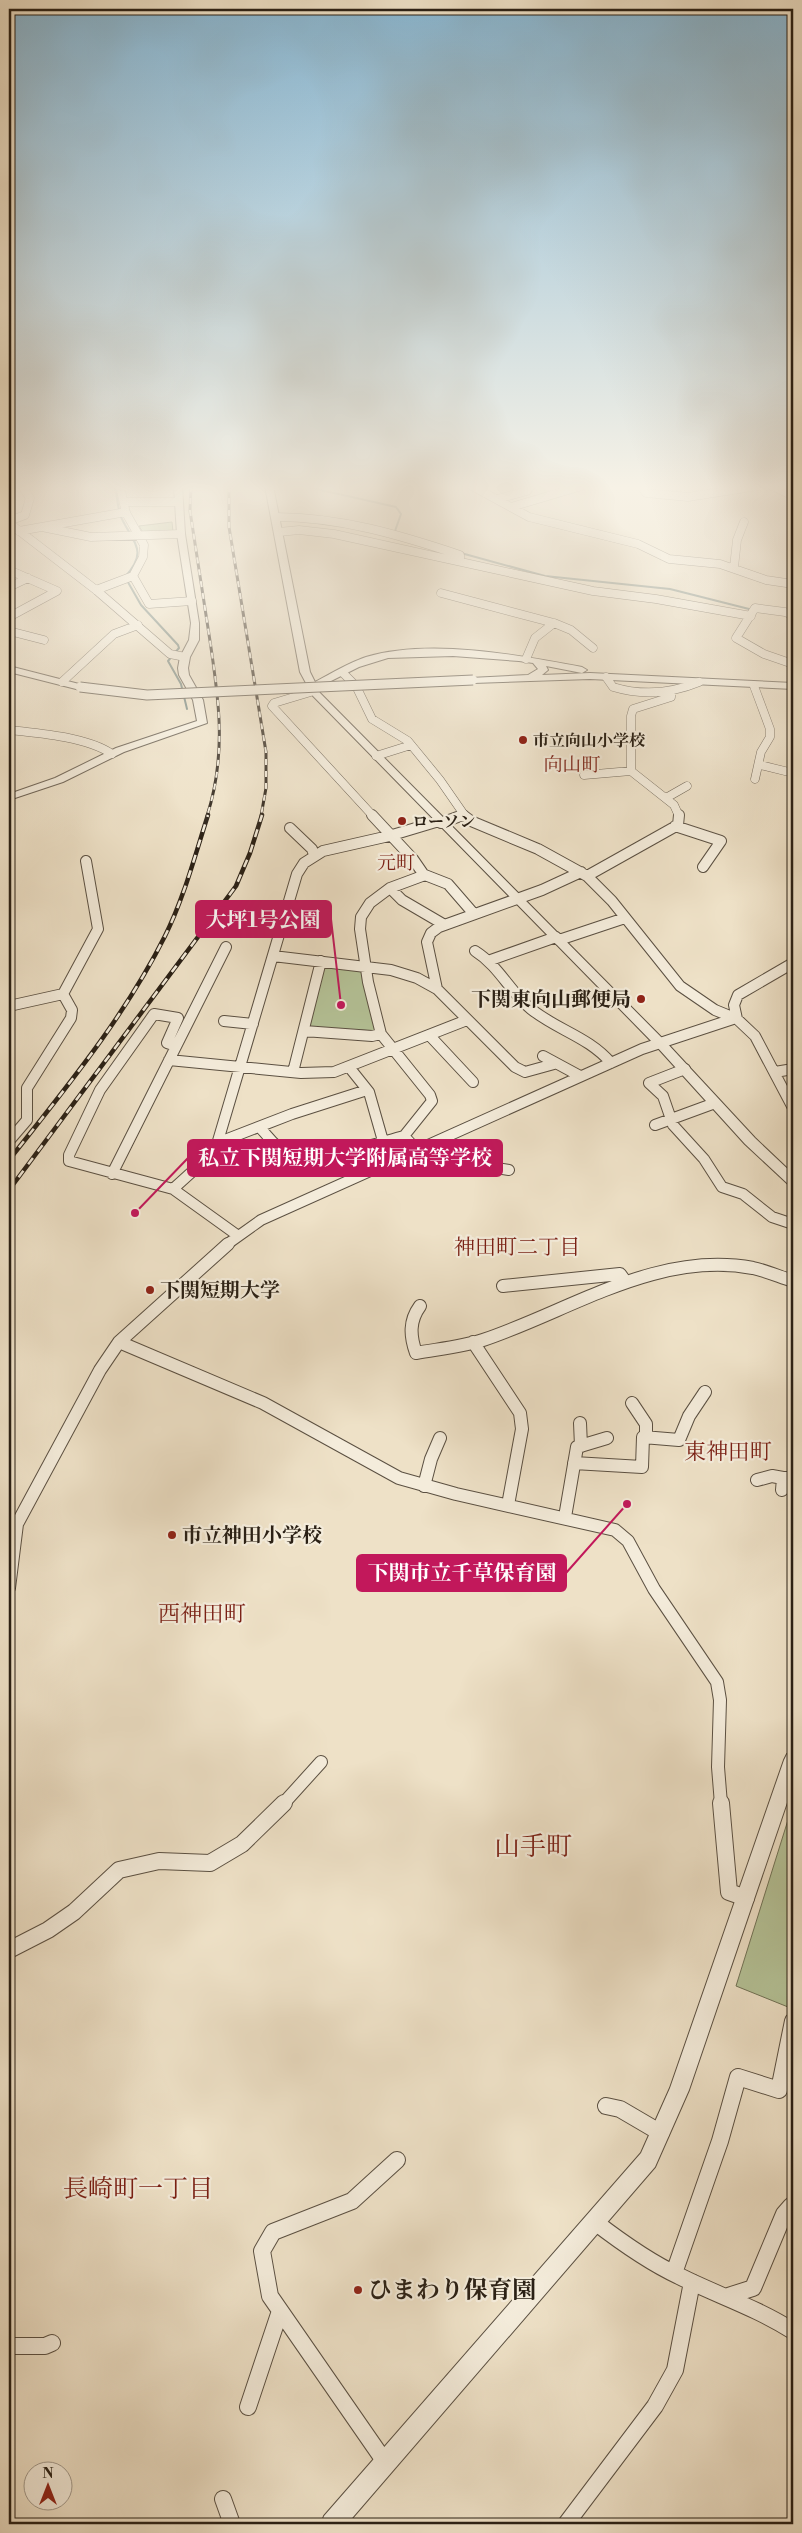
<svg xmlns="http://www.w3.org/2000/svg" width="802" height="2533" font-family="'Libre Bodoni','Noto Serif JP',serif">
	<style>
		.green { fill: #b5c398; stroke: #707256 }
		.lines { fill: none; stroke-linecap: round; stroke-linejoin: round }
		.stream { stroke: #6d7e77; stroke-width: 2 }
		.minor-far3-casing { stroke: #5b5042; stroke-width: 9 }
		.minor-far2-casing { stroke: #5b5042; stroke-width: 12 }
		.minor-far1-casing { stroke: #5b5042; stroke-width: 14 }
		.minor-casing { stroke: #5b5042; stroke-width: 18 }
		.tertiary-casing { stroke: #5b5042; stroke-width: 2 }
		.minor-far3 { stroke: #f4ecdb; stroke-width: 8 }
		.minor-far2 { stroke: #f4ecdb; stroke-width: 10 }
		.minor-far1 { stroke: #f4ecdb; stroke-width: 12 }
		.minor { stroke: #f4ecdb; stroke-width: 16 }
		.tertiary { fill: #f4ecdb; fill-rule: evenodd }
		.rail-far1-casing { stroke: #2a2015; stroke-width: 3 }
		.rail-casing { stroke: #2a2015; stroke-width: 4.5 }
		.rail-far1 { stroke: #f4ecdb; stroke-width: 2; stroke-dasharray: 6; stroke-linecap: butt }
		.rail { stroke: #f4ecdb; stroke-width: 2.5; stroke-dasharray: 8; stroke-linecap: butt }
		.tertiary-bridge-casing { stroke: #5b5042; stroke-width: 11; stroke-linecap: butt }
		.tertiary-bridge { stroke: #f4ecdb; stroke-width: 9 }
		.poi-dot { fill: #8f2418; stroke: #f4ecdb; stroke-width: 2 }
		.labels { text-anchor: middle; stroke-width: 4.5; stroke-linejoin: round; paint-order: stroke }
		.far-poi-label { font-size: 16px; font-weight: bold; fill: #2a2015; stroke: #f4ecdb; text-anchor: start }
		.far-quarter-label { font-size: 19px; fill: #7a1f14; stroke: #f4ecdb }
		.poi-label { font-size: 20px; font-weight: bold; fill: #2a2015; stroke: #f4ecdb; text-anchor: start }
		.neighbourhood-label { font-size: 21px; fill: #7a1f14; stroke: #f4ecdb }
		.quarter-label { font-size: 22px; fill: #7a1f14; stroke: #f4ecdb }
		.near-poi-label { font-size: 24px; font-weight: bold; fill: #2a2015; stroke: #f4ecdb; text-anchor: start }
		.near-neighbourhood-label { font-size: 25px; fill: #7a1f14; stroke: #f4ecdb }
		.near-quarter-label { font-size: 26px; fill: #7a1f14; stroke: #f4ecdb }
		.leader { fill: none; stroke: #c2185b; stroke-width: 2 }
		.callout-dot { fill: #c2185b; stroke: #f4ecdb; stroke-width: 2 }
		.callout { fill: #c2185b; stroke: #c2185b; stroke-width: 2 }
		.callout-label { font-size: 21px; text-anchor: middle; font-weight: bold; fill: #fff }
	</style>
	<rect width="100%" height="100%" fill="#eee1c7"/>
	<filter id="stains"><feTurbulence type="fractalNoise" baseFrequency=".004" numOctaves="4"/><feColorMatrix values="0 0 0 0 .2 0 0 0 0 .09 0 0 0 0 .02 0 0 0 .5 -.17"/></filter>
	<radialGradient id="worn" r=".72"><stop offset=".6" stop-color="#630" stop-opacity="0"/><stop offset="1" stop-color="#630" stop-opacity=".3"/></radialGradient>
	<!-- green -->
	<path class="green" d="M172 522 173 532 144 534 139 526Z
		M323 965 357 969 363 972 376 1031 307 1027Z
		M793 1804V2009L736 1986Z"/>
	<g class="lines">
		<!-- stream -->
		<path class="stream" d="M114 486C118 496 117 507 121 517 133 543 149 550 125 577L141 605 178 645 179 648 168 661 181 684 187 709
			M303 486 396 507 401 514 395 531 400 534
			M461 553 545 576 670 589 753 610"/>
		<defs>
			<path id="minor-far3" d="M472 486 529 517 638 544 669 559 720 564 766 580 793 584
				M641 486 646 493 688 497 758 486
				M772 486 793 496
				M497 499 527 491 531 486
				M124 502H178
				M511 507 582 486
				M276 517C340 517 400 535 460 555V558
				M9 521 25 515 30 498 22 486
				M9 523 96 590 170 654 185 657
				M42 527 91 537 181 534
				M19 531 126 512
				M279 532 299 530 334 534 593 591 656 599 751 616
				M734 567 737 540 744 522
				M9 570 57 591 9 617
				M133 576 149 604 192 601
				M9 587 28 578
				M96 590 133 576 143 557 144 545 126 513 120 486
				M441 593 554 623 571 630 593 648
				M793 615 785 612 755 608 736 638 764 654 793 664
				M9 631 44 640
				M526 659 535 638 554 623
				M343 673 356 686 372 719 408 741 440 780 465 816
				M606 677 613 687C643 696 670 694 699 682
				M62 682 114 634 138 625
				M754 686 770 729V737L761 752 755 779
				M314 691 274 703 272 706 373 816
				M671 692V697L633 709 631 716V771L674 805 679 816
				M9 730C39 733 87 737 112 754
				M376 756 411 745
				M760 765 793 773
				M584 775 631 771
				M666 798 687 786
				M461 816 463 815"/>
			<path id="minor-far2" d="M372 815 413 859 424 875
				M463 815 471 821 538 849 587 876 612 901 680 986 715 1010 737 1019 755 1036 793 1108
				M441 823 463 815
				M675 826 721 841 703 867
				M290 828 312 849 314 855
				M587 876 678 825 679 815
				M390 888 402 900 443 924
				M559 940 625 918
				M475 951C499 966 510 992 531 1009 557 1030 589 1037 611 1063
				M273 956 391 970 417 978 437 989 515 1067 525 1072 554 1064
				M488 961 556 937
				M437 989 427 942 431 933 439 927 542 890 581 872
				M9 1006 63 994
				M737 1019 734 1005 738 995 793 963
				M224 1021 253 1024
				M304 1031 372 1036 381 1034
				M430 1036 473 1082
				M176 1046 167 1043 178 1018 154 1014 100 1090 69 1155V1161L173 1189 237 1235
				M543 1056 580 1076
				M169 1060 301 1073 334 1072 467 1020
				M349 1067 369 1092 383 1141
				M685 1069 649 1083 663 1096 673 1125 704 1159 722 1187 743 1194 772 1217 793 1224
				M293 1072 321 961
				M775 1072 793 1069
				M655 1125 715 1103
				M259 1127C267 1134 274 1147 285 1151 315 1165 373 1144 404 1136
				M9 1141 27 1120V1088L71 1018 72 1010 63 994 98 929 86 861
				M217 1143 292 1114 367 1090
				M416 1150 437 1171 484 1166 509 1170
				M417 1150 404 1136 432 1101 430 1095 381 1034 368 982 360 929 361 917 370 903 390 888 425 875 448 884 474 914
				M112 1174 226 947
				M173 1189 215 1151 297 874 304 863 323 851 389 836 439 821
				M226 1245 261 1220 642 1049 733 1019"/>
			<path id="minor-far1" d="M503 1286 620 1274 625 1281
				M420 1306C409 1321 410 1336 416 1353 438 1349 461 1347 483 1340 570 1311 657 1250 753 1268 767 1271 780 1277 793 1281
				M119 1342 263 1403 399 1478 456 1494 615 1530 628 1541 654 1589 717 1682 720 1700 718 1767 721 1804
				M473 1342 520 1413 522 1429 508 1505
				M632 1403 646 1424V1438
				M580 1423 581 1446
				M574 1463 642 1467 643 1437 679 1440 689 1416 705 1392
				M757 1480 772 1476 783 1478
				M424 1486 431 1459 440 1438
				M782 1490 783 1478H793
				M565 1517 577 1447 607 1438
				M9 1588 17 1524 100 1370 119 1342 228 1244
				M283 1804 321 1762"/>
			<path id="minor" d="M721 1803 729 1892 746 1898
				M9 1950 48 1930 74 1912 119 1870 159 1861 210 1863 242 1844 284 1803
				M606 2106 620 2109 661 2133
				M595 2222C621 2242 649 2262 679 2276 717 2295 757 2308 793 2331
				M674 2273 720 2141 738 2077 779 2090 793 2021
				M728 2296 753 2288 784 2214 791 2206 793 2207
				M9 2346H45L52 2343
				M248 2407 280 2311
				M385 2462 270 2296 262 2251 273 2232 352 2201 397 2160
				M223 2499 232 2524
				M566 2524 655 2406 675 2370 692 2282"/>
			<path id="tertiary" d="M174 486H182L185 534 199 623V640L190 657 188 668 189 675 203 700 207 723 124 752 63 782 9 800V794L55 778 116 748 197 721 193 700 179 675 178 668 180 657 189 640 191 623 177 534Z
				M265 486H273L310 672 315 682C332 673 348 663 366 657 429 638 519 655 582 667L587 670 582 673 546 666 548 670 542 675 590 673 793 683V689L590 679 473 683 470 682V678L528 675 538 669 533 663 519 661 453 656 388 658 359 667 317 688 320 693 665 1041 755 1138 793 1174V1186L788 1184 745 1144 657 1047 313 696 300 672Z
				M9 666 83 685 85 687 80 690 9 672Z
				M793 1752V1785L689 2090 655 2167 347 2524H321L324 2516 641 2153 670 2088 784 1760 787 1754Z"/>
		</defs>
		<!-- minor-far3 casing -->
		<use href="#minor-far3" class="minor-far3-casing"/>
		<!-- minor-far2 casing -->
		<use href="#minor-far2" class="minor-far2-casing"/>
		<!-- minor-far1 casing -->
		<use href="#minor-far1" class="minor-far1-casing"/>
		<!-- minor casing -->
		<use href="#minor" class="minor-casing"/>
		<!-- tertiary casing -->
		<use href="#tertiary" class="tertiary-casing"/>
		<!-- minor-far3 -->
		<use href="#minor-far3" class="minor-far3"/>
		<!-- minor-far2 -->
		<use href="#minor-far2" class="minor-far2"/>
		<!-- minor-far1 -->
		<use href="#minor-far1" class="minor-far1"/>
		<!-- minor -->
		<use href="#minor" class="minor"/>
		<!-- tertiary -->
		<use href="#tertiary" class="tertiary"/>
		<defs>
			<path id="rail-far1" d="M191 486 190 511C196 550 202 589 208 628 218 693 228 751 207 816
				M229 486V527L266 752V788L261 816"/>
			<path id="rail" d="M9 1160C65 1089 124 1018 165 936 184 898 195 855 208 815
				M9 1190 236 886 250 853 262 815"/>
		</defs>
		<!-- rail-far1 casing -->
		<use href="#rail-far1" class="rail-far1-casing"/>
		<!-- rail casing -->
		<use href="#rail" class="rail-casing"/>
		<!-- rail-far1 -->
		<use href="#rail-far1" class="rail-far1"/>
		<!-- rail -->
		<use href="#rail" class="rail"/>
		<defs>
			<path id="tertiary-bridge" d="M80 687 147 695 473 680"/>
		</defs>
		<!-- tertiary-bridge casing -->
		<use href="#tertiary-bridge" class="tertiary-bridge-casing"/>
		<!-- tertiary-bridge -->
		<use href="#tertiary-bridge" class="tertiary-bridge"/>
	</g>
	<!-- sky -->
	<linearGradient id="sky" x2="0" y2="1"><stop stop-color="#88b8d5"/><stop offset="0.58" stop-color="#f7f2e6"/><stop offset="1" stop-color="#f7f2e6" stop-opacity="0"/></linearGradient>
	<rect width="802" height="841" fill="url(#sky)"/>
	<!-- markers -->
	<g class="poi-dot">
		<circle cx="523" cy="740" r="5"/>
		<circle cx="402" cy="821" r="5"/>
		<circle cx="641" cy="999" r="5"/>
		<circle cx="150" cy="1290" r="5"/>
		<circle cx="172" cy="1535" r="5"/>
		<circle cx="358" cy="2290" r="5"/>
	</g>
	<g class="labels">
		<!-- far-poi labels -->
		<g class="far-poi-label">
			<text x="533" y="746">市立向山小学校</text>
			<text x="412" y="827">ローソン</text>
		</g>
		<!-- far-quarter labels -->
		<g class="far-quarter-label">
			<text x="572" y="771">向山町</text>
			<text x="396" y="869">元町</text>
		</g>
		<!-- poi labels -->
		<g class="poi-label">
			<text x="631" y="1006" text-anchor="end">下関東向山郵便局</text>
			<text x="160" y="1297">下関短期大学</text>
			<text x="182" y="1542">市立神田小学校</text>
		</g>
		<!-- neighbourhood labels -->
		<g class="neighbourhood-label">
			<text x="517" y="1254">神田町二丁目</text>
		</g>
		<!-- quarter labels -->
		<g class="quarter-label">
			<text x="728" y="1459">東神田町</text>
			<text x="202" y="1621">西神田町</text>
		</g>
		<!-- near-poi labels -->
		<g class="near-poi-label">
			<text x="368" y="2298">ひまわり保育園</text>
		</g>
		<!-- near-neighbourhood labels -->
		<g class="near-neighbourhood-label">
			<text x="138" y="2197">長崎町一丁目</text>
		</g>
		<!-- near-quarter labels -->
		<g class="near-quarter-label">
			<text x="533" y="1855">山手町</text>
		</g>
	</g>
	<!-- callouts -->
	<path class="leader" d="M341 1005L331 919M135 1213L188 1158M627 1504L566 1573"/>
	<g class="callout-dot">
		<circle cx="341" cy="1005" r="5"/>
		<circle cx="135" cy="1213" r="5"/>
		<circle cx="627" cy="1504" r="5"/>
	</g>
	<g class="callout">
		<rect x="196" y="901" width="135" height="36" rx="5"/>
		<rect x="188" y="1140" width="314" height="36" rx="5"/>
		<rect x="357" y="1555" width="209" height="36" rx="5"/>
	</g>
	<g class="callout-label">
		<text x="263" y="927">大坪1号公園</text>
		<text x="345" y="1165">私立下関短期大学附属高等学校</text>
		<text x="462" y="1580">下関市立千草保育園</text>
	</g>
	<!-- margin -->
	<rect width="802" height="2533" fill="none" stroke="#eee1c7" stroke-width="30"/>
	<rect x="10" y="10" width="782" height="2513" fill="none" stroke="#2a2015" stroke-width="2.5"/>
	<rect x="15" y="15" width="772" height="2503" fill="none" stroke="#2a2015"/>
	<!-- north arrow -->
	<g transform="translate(48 2486)"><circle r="24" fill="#f4ecdb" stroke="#a39a8c"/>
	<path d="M0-4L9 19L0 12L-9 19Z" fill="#8f2418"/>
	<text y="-8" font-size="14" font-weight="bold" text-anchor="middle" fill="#2a2015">N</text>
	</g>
	<rect width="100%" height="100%" filter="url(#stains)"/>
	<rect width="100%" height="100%" fill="url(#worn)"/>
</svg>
